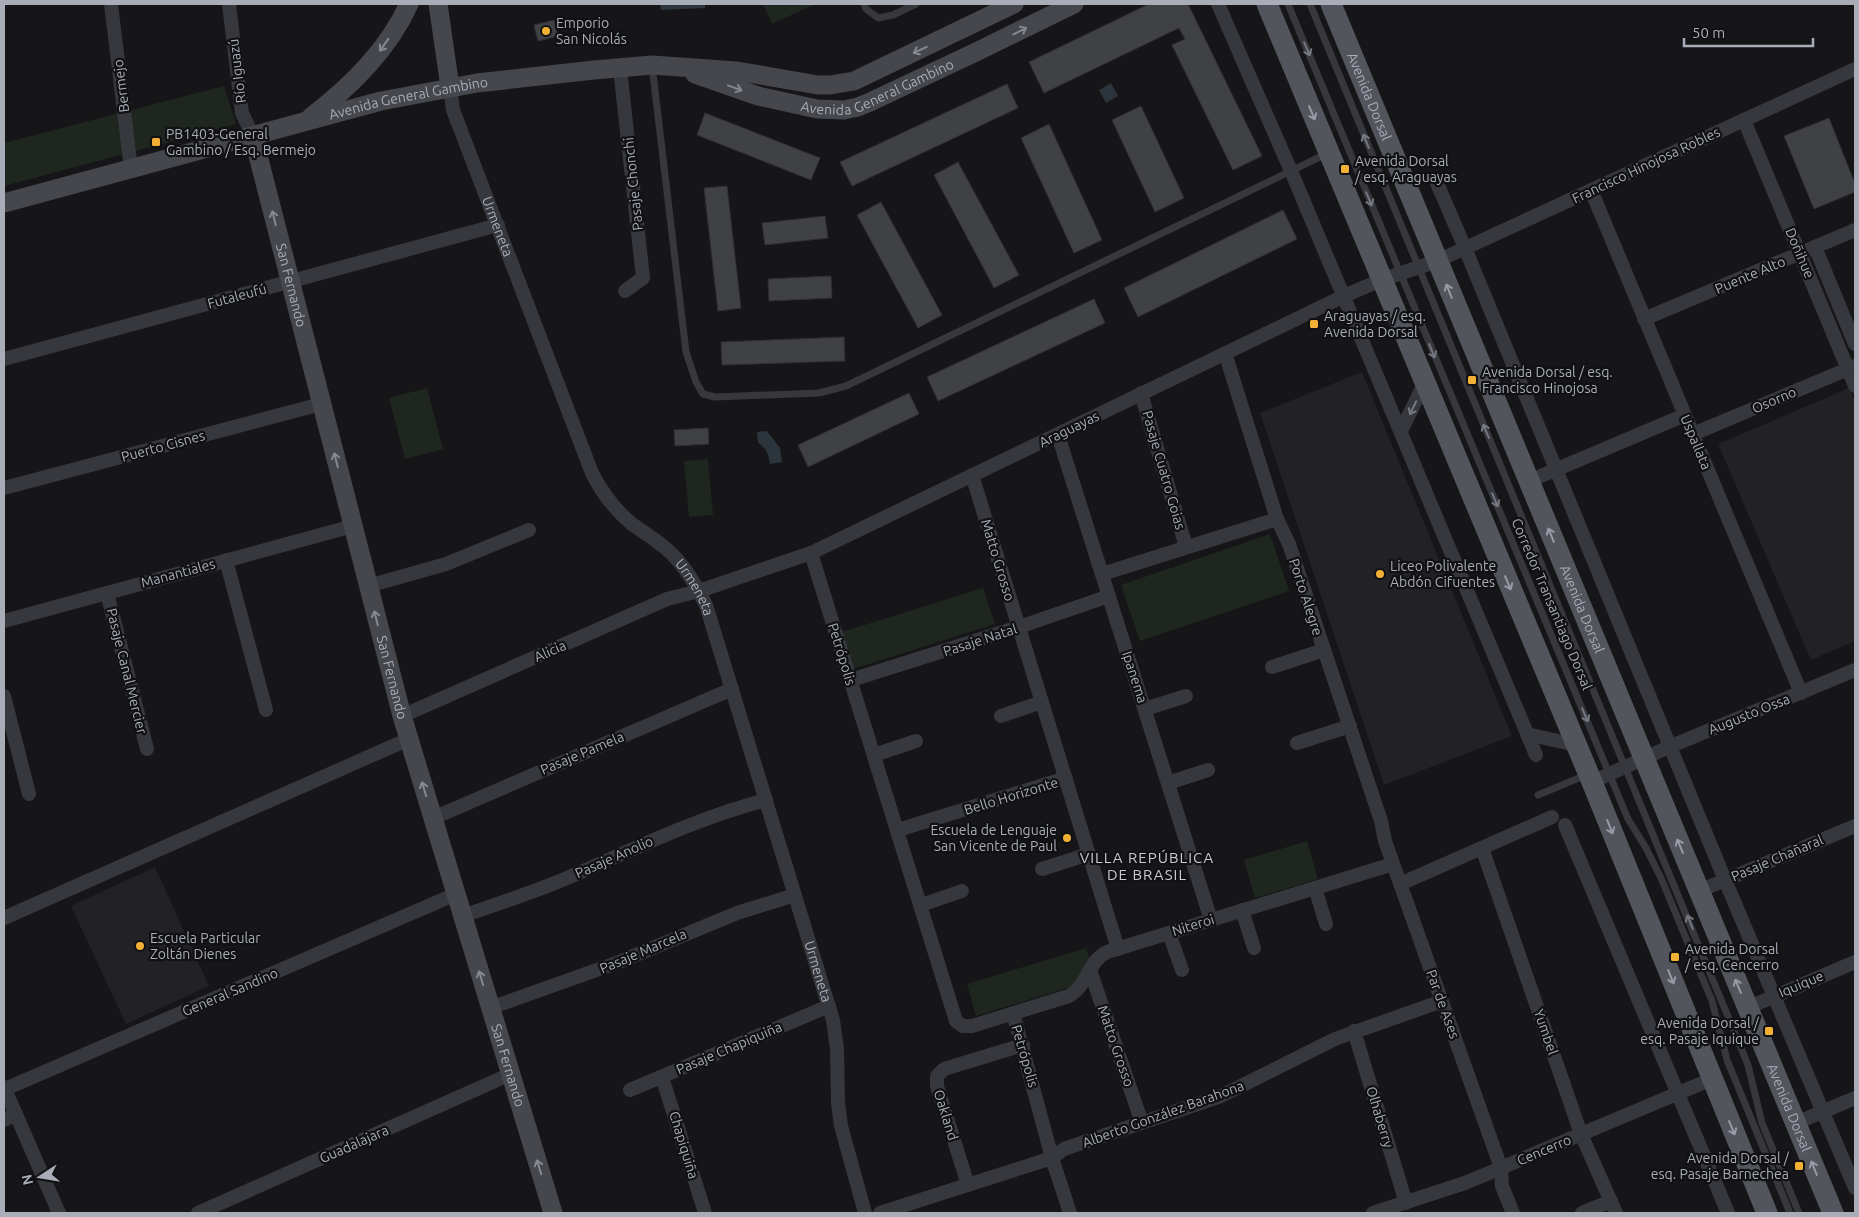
<svg xmlns="http://www.w3.org/2000/svg" width="1859" height="1217" font-family="Ubuntu,sans-serif">
	<style>
		.built { fill: #222225 }
		.green { fill: #1e261f }
		.water { fill: #2c353c }
		.building { fill: #404145; stroke: #303034 }
		.lines { fill: none; stroke-linecap: round; stroke-linejoin: round }
		.lane { stroke: #37383d; stroke-width: 7 }
		.street { stroke: #37383d; stroke-width: 14 }
		.secondary { stroke: #45474d; stroke-width: 19 }
		.primary { stroke: #53555c; stroke-width: 21 }
		.oneway { stroke: #858993 }
		.oneway2 { stroke: #757881 }
		.oneway3 { stroke: #979ba6 }
		.poi-dot { fill: #f2b134; stroke: #111113; stroke-width: 2 }
		.labels { text-anchor: middle; stroke-width: 4.5; stroke-linejoin: round; paint-order: stroke }
		.poi-label { font-size: 14px; fill: #a8adb8; stroke: #111113; text-anchor: start }
		.street-label { font-size: 14px; fill: #a8adb8; stroke: #111113 }
		.neighbourhood-label { font-size: 15px; letter-spacing: 1px; fill: #c9ccd4; stroke: #111113 }
	</style>
	<rect width="100%" height="100%" fill="#161618"/>
	<!-- built -->
	<path class="built" d="M1362 372 1512 736 1384 785 1260 413Z
		M1849 388 1855 402V641L1811 660 1718 444Z
		M155 867 209 986 126 1024 71 906Z"/>
	<!-- green -->
	<path class="green" d="M763 4H815L772 24Z
		M224 86 236 124 4 186V143Z
		M427 388 443 449 405 459 389 398Z
		M708 459 713 515 689 517 684 461Z
		M1270 534 1289 591 1140 641 1121 585Z
		M983 588 995 624 853 669 842 632Z
		M1307 841 1318 879 1255 898 1244 860Z
		M1086 948 1096 979 976 1016 967 984Z"/>
	<!-- water -->
	<path class="water" d="M660 4H705V8L661 10Z
		M1111 83 1118 96 1106 103 1099 90Z
		M767 431 780 448 782 462 770 464C768 454 767 448 758 443L757 432Z"/>
	<!-- building -->
	<path class="building" d="M1149 4H1188L1262 156 1233 170 1172 45 1185 39 1179 28 1044 93 1029 62Z
		M554 20 558 36 538 41 534 25Z
		M1007 84 1018 108 852 186 840 162Z
		M1141 106 1184 198 1155 212 1112 120Z
		M705 113 820 158 811 180 697 135Z
		M1829 118 1855 184V192L1814 209 1784 136Z
		M1049 124 1102 240 1074 253 1021 138Z
		M958 162 1019 275 994 288 934 175Z
		M727 186 741 308 718 311 704 188Z
		M881 202 942 315 918 328 857 215Z
		M1283 210 1297 239 1138 317 1124 288Z
		M825 216 828 238 765 245 762 223Z
		M831 276 832 298 769 301 768 279Z
		M1094 299 1105 323 938 401 927 377Z
		M844 337 845 361 722 365 721 342Z
		M909 393 919 414 808 467 798 445Z
		M708 428 709 444 675 446 674 430Z"/>
	<g class="lines">
		<!-- lane -->
		<path class="lane" d="M864 4 866 9 878 18 893 15 916 4
			M1288 4 1628 819 1646 848 1661 878 1712 1001 1727 1060 1790 1213
			M1310 4 1748 1065 1762 1123 1799 1213
			M652 65 686 352 696 382 703 394 715 397 819 393 846 386 1328 153
			M1538 795 1586 775"/>
		<!-- street -->
		<g class="street">
			<path d="M111 4 131 169"/>
			<path d="M229 4 242 113 253 136"/>
			<path d="M1218 4 1291 171 1536 755"/>
			<path d="M620 68 643 278 625 291"/>
			<path id="s1" d="M450 87 453 110 592 473C602 493 615 510 632 524 646 534 660 542 672 554 687 569 697 587 706 605L833 1020 837 1049 838 1103 841 1126 865 1213"/>
			<path d="M1744 120 1855 386"/>
			<path d="M1437 183 1465 248 1725 880 1855 1188"/>
			<path d="M1591 190 1801 693"/>
			<path d="M1815 247 1855 344"/>
			<path d="M1644 319 1855 230"/>
			<path d="M1225 353 1277 519 1289 544 1381 821 1385 841 1501 1168 1502 1186 1513 1213"/>
			<path d="M4 359 498 225"/>
			<path d="M1141 393 1186 547"/>
			<path d="M1401 431 1424 384"/>
			<path d="M1693 434 1855 366"/>
			<path d="M1058 435 1211 920"/>
			<path d="M972 475 1118 949"/>
			<path d="M1529 481 1685 415"/>
			<path d="M4 488 321 404"/>
			<path d="M811 553 956 1021 963 1026H972L1069 996C1088 985 1088 961 1107 952L1393 864"/>
			<path d="M226 560 266 710"/>
			<path d="M1102 574 1277 519"/>
			<path d="M368 586 446 564 529 530"/>
			<path d="M107 593 147 749"/>
			<path d="M4 621 353 526"/>
			<path d="M1272 667 1324 650"/>
			<path d="M851 680 1019 627 1109 596"/>
			<path d="M4 696 29 794"/>
			<path d="M1145 709 1186 696"/>
			<path d="M402 716 667 599 699 591 811 553 1344 296 1381 280 1437 261 1855 69"/>
			<path d="M1001 716 1042 702"/>
			<path d="M1527 734 1576 745"/>
			<path d="M1297 743 1350 726"/>
			<path d="M874 755 916 741"/>
			<path d="M1592 782 1671 746 1855 670"/>
			<path d="M1168 783 1208 770"/>
			<path d="M433 818 732 689"/>
			<path d="M1565 825 1728 1213"/>
			<path d="M898 830 1066 778"/>
			<path d="M1482 848 1581 1134 1616 1213"/>
			<path d="M1042 869 1089 854"/>
			<path d="M1400 884 1552 817"/>
			<path d="M1315 888 1326 924"/>
			<path d="M1699 891 1855 826"/>
			<path d="M921 905 962 891"/>
			<path d="M1242 910 1254 948"/>
			<path d="M462 916C495 905 528 894 560 881 629 852 693 819 766 800"/>
			<path d="M4 918 409 739"/>
			<path d="M1169 933 1182 970"/>
			<path d="M1090 970 1142 1123"/>
			<path d="M490 1008 619 962 737 913 795 895"/>
			<path d="M1747 1008 1855 962"/>
			<path d="M1013 1013 1052 1158 1070 1213"/>
			<path d="M1354 1031 1406 1203"/>
			<path d="M662 1077 705 1213"/>
			<path d="M4 1087 59 1213"/>
			<path d="M5 1089 456 894"/>
			<path d="M630 1090 829 1006"/>
			<path d="M4 1120 16 1114"/>
			<path d="M1796 1123 1855 1098"/>
			<path d="M968 1185 937 1086V1076L944 1069 1023 1045"/>
			<path d="M198 1213 511 1074"/>
			<path d="M880 1213 1052 1158 1064 1149 1221 1096 1335 1039 1442 1001"/>
			<path d="M1373 1213 1465 1183 1712 1079"/>
			<path d="M1582 1213 1611 1201"/>
		</g>
		<!-- secondary -->
		<g class="secondary">
			<path d="M438 4 450 87"/>
			<path id="s2" d="M695 74 758 96 817 109 844 110 858 107 870 102 976 52 1074 4"/>
			<path d="M311 117C351 86 388 50 409 4"/>
			<path id="s3" d="M253 136 402 716 553 1213"/>
			<path id="s4" d="M4 203 381 101 477 83 594 70 652 65 737 71 818 85H830L854 81 1014 4"/>
		</g>
		<!-- primary -->
		<g class="primary">
			<path d="M1267 4 1592 782 1767 1213"/>
			<path id="s5" d="M1331 4 1833 1213"/>
		</g>
	</g>
	<!-- one-way arrows -->
	<defs><path id="oneway-shaft" d="M-6 0H5M1.5-3L5.5 0L1.5 3" fill="none" stroke-width="1.6" stroke-linecap="round" stroke-linejoin="round" transform="scale(1.25)"/></defs>
	<g class="oneway">
		<use href="#oneway-shaft" transform="translate(1020 31) rotate(-27)"/>
		<use href="#oneway-shaft" transform="translate(384 45) rotate(125)"/>
		<use href="#oneway-shaft" transform="translate(920 50) rotate(155)"/>
		<use href="#oneway-shaft" transform="translate(735 88) rotate(20)"/>
		<use href="#oneway-shaft" transform="translate(274 218) rotate(-104)"/>
		<use href="#oneway-shaft" transform="translate(336 460) rotate(-104)"/>
		<use href="#oneway-shaft" transform="translate(376 618) rotate(-104)"/>
		<use href="#oneway-shaft" transform="translate(424 789) rotate(-107)"/>
		<use href="#oneway-shaft" transform="translate(481 978) rotate(-107)"/>
		<use href="#oneway-shaft" transform="translate(539 1167) rotate(-107)"/>
	</g>
	<g class="oneway2">
		<use href="#oneway-shaft" transform="translate(1307 49) rotate(67)"/>
		<use href="#oneway-shaft" transform="translate(1366 141) rotate(-112)"/>
		<use href="#oneway-shaft" transform="translate(1369 199) rotate(67)"/>
		<use href="#oneway-shaft" transform="translate(1432 351) rotate(67)"/>
		<use href="#oneway-shaft" transform="translate(1413 408) rotate(115)"/>
		<use href="#oneway-shaft" transform="translate(1486 431) rotate(-113)"/>
		<use href="#oneway-shaft" transform="translate(1495 500) rotate(67)"/>
		<use href="#oneway-shaft" transform="translate(1585 715) rotate(67)"/>
		<use href="#oneway-shaft" transform="translate(1690 922) rotate(-112)"/>
	</g>
	<g class="oneway3">
		<use href="#oneway-shaft" transform="translate(1312 113) rotate(67)"/>
		<use href="#oneway-shaft" transform="translate(1449 291) rotate(-112)"/>
		<use href="#oneway-shaft" transform="translate(1551 535) rotate(-112)"/>
		<use href="#oneway-shaft" transform="translate(1508 583) rotate(67)"/>
		<use href="#oneway-shaft" transform="translate(1610 827) rotate(68)"/>
		<use href="#oneway-shaft" transform="translate(1680 846) rotate(-113)"/>
		<use href="#oneway-shaft" transform="translate(1671 977) rotate(68)"/>
		<use href="#oneway-shaft" transform="translate(1738 986) rotate(-113)"/>
		<use href="#oneway-shaft" transform="translate(1732 1128) rotate(67)"/>
		<use href="#oneway-shaft" transform="translate(1814 1168) rotate(-112)"/>
	</g>
	<!-- markers -->
	<g class="poi-dot">
		<circle cx="546" cy="31" r="5"/>
		<rect x="151" y="137" width="10" height="10" rx="2.5"/>
		<rect x="1340" y="164" width="10" height="10" rx="2.5"/>
		<rect x="1309" y="319" width="10" height="10" rx="2.5"/>
		<rect x="1467" y="375" width="10" height="10" rx="2.5"/>
		<circle cx="1380" cy="574" r="5"/>
		<circle cx="1067" cy="838" r="5"/>
		<circle cx="140" cy="946" r="5"/>
		<rect x="1670" y="952" width="10" height="10" rx="2.5"/>
		<rect x="1764" y="1026" width="10" height="10" rx="2.5"/>
		<rect x="1794" y="1161" width="10" height="10" rx="2.5"/>
	</g>
	<g class="labels">
		<!-- poi labels -->
		<g class="poi-label">
			<text x="556" y="28">Emporio<tspan x="556" dy="16">San Nicolás</tspan></text>
			<text x="166" y="139">PB1403-General<tspan x="166" dy="16">Gambino / Esq. Bermejo</tspan></text>
			<text x="1355" y="166">Avenida Dorsal<tspan x="1355" dy="16">/ esq. Araguayas</tspan></text>
			<text x="1324" y="321">Araguayas / esq.<tspan x="1324" dy="16">Avenida Dorsal</tspan></text>
			<text x="1482" y="377">Avenida Dorsal / esq.<tspan x="1482" dy="16">Francisco Hinojosa</tspan></text>
			<text x="1390" y="571">Liceo Polivalente<tspan x="1390" dy="16">Abdón Cifuentes</tspan></text>
			<text x="1057" y="835" text-anchor="end">Escuela de Lenguaje<tspan x="1057" dy="16">San Vicente de Paul</tspan></text>
			<text x="150" y="943">Escuela Particular<tspan x="150" dy="16">Zoltán Dienes</tspan></text>
			<text x="1685" y="954">Avenida Dorsal<tspan x="1685" dy="16">/ esq. Cencerro</tspan></text>
			<text x="1759" y="1028" text-anchor="end">Avenida Dorsal /<tspan x="1759" dy="16">esq. Pasaje Iquique</tspan></text>
			<text x="1789" y="1163" text-anchor="end">Avenida Dorsal /<tspan x="1789" dy="16">esq. Pasaje Barnechea</tspan></text>
		</g>
		<!-- street labels -->
		<g class="street-label">
			<text transform="translate(237 71) rotate(-97)" y="5">Río Iguazú</text>
			<text dy="5" stroke="none"><textPath href="#s2" startOffset="192">Avenida General Gambino</textPath></text>
			<text transform="translate(121 86) rotate(-97)" y="5">Bermejo</text>
			<text dy="5" stroke="none"><textPath href="#s5" startOffset="100">Avenida Dorsal</textPath></text>
			<text dy="5" stroke="none"><textPath href="#s4" startOffset="418">Avenida General Gambino</textPath></text>
			<text transform="translate(1646 165) rotate(-25)" y="5">Francisco Hinojosa Robles</text>
			<text transform="translate(633 184) rotate(-96)" y="5">Pasaje Chonchi</text>
			<text dy="5" stroke="none"><textPath href="#s1" startOffset="148">Urmeneta</textPath></text>
			<text transform="translate(1800 253) rotate(67)" y="5">Doñihue</text>
			<text transform="translate(1750 275) rotate(-23)" y="5">Puente Alto</text>
			<text dy="5" stroke="none"><textPath href="#s3" startOffset="154">San Fernando</textPath></text>
			<text transform="translate(237 296) rotate(-15)" y="5">Futaleufú</text>
			<text transform="translate(1774 400) rotate(-23)" y="5">Osorno</text>
			<text transform="translate(1069 429) rotate(-26)" y="5">Araguayas</text>
			<text transform="translate(1696 442) rotate(67)" y="5">Uspallata</text>
			<text transform="translate(163 446) rotate(-15)" y="5">Puerto Cisnes</text>
			<text transform="translate(1164 470) rotate(74)" y="5">Pasaje Cuatro Goias</text>
			<text transform="translate(998 560) rotate(73)" y="5">Matto Grosso</text>
			<text transform="translate(178 573) rotate(-15)" y="5">Manantiales</text>
			<text dy="5" stroke="none"><textPath href="#s1" startOffset="568">Urmeneta</textPath></text>
			<text transform="translate(1306 597) rotate(72)" y="5">Porto Alegre</text>
			<text transform="translate(1552 604) rotate(67)" y="5">Corredor Transantiago Dorsal</text>
			<text dy="5" stroke="none"><textPath href="#s5" startOffset="655">Avenida Dorsal</textPath></text>
			<text transform="translate(980 640) rotate(-18)" y="5">Pasaje Natal</text>
			<text transform="translate(550 651) rotate(-24)" y="5">Alicia</text>
			<text transform="translate(842 654) rotate(73)" y="5">Petrópolis</text>
			<text transform="translate(127 671) rotate(76)" y="5">Pasaje Canal Mercier</text>
			<text transform="translate(1135 677) rotate(72)" y="5">Ipanema</text>
			<text dy="5" stroke="none"><textPath href="#s3" startOffset="559">San Fernando</textPath></text>
			<text transform="translate(1749 714) rotate(-22)" y="5">Augusto Ossa</text>
			<text transform="translate(582 753) rotate(-23)" y="5">Pasaje Pamela</text>
			<text transform="translate(1011 796) rotate(-17)" y="5">Bello Horizonte</text>
			<text transform="translate(614 857) rotate(-24)" y="5">Pasaje Anolio</text>
			<text transform="translate(1777 858) rotate(-23)" y="5">Pasaje Chañaral</text>
			<text transform="translate(1193 925) rotate(-17)" y="5">Niteroi</text>
			<text transform="translate(643 951) rotate(-23)" y="5">Pasaje Marcela</text>
			<text dy="5" stroke="none"><textPath href="#s1" startOffset="972">Urmeneta</textPath></text>
			<text transform="translate(1801 984) rotate(-23)" y="5">Iquique</text>
			<text transform="translate(230 992) rotate(-23)" y="5">General Sandino</text>
			<text transform="translate(1443 1004) rotate(70)" y="5">Par de Ases</text>
			<text transform="translate(1546 1032) rotate(71)" y="5">Yumbel</text>
			<text transform="translate(1116 1046) rotate(71)" y="5">Matto Grosso</text>
			<text transform="translate(729 1048) rotate(-23)" y="5">Pasaje Chapiquiña</text>
			<text transform="translate(1025 1056) rotate(74)" y="5">Petrópolis</text>
			<text dy="5" stroke="none"><textPath href="#s3" startOffset="964">San Fernando</textPath></text>
			<text dy="5" stroke="none"><textPath href="#s5" startOffset="1195">Avenida Dorsal</textPath></text>
			<text transform="translate(1163 1114) rotate(-20)" y="5">Alberto González Barahona</text>
			<text transform="translate(946 1115) rotate(73)" y="5">Oakland</text>
			<text transform="translate(1380 1117) rotate(73)" y="5">Olhaberry</text>
			<text transform="translate(354 1144) rotate(-24)" y="5">Guadalajara</text>
			<text transform="translate(684 1145) rotate(73)" y="5">Chapiquiña</text>
			<text transform="translate(1544 1150) rotate(-23)" y="5">Cencerro</text>
		</g>
		<!-- neighbourhood labels -->
		<g class="neighbourhood-label">
			<text x="1147" y="863">VILLA REPÚBLICA<tspan x="1147" dy="17">DE BRASIL</tspan></text>
		</g>
	</g>
	<!-- border -->
	<rect width="1859" height="1217" fill="none" stroke="#a8adb8" stroke-width="10"/>
	<!-- north arrow -->
	<g transform="translate(40 1177) rotate(258)" stroke="#111113" stroke-width="4" paint-order="stroke">
	<path d="M0-4L9 19L0 12L-9 19Z" fill="#a8adb8"/>
	<text y="-8" font-size="14" font-weight="bold" text-anchor="middle" fill="#a8adb8">N</text>
	</g>
	<!-- scale -->
	<path d="M1684 38v8h129v-8" fill="none" stroke="#a8adb8" stroke-width="2.5"/>
	<text x="1692" y="38" font-size="15" fill="#a8adb8" stroke="#111113" stroke-width="4" paint-order="stroke">50 m</text>
</svg>
